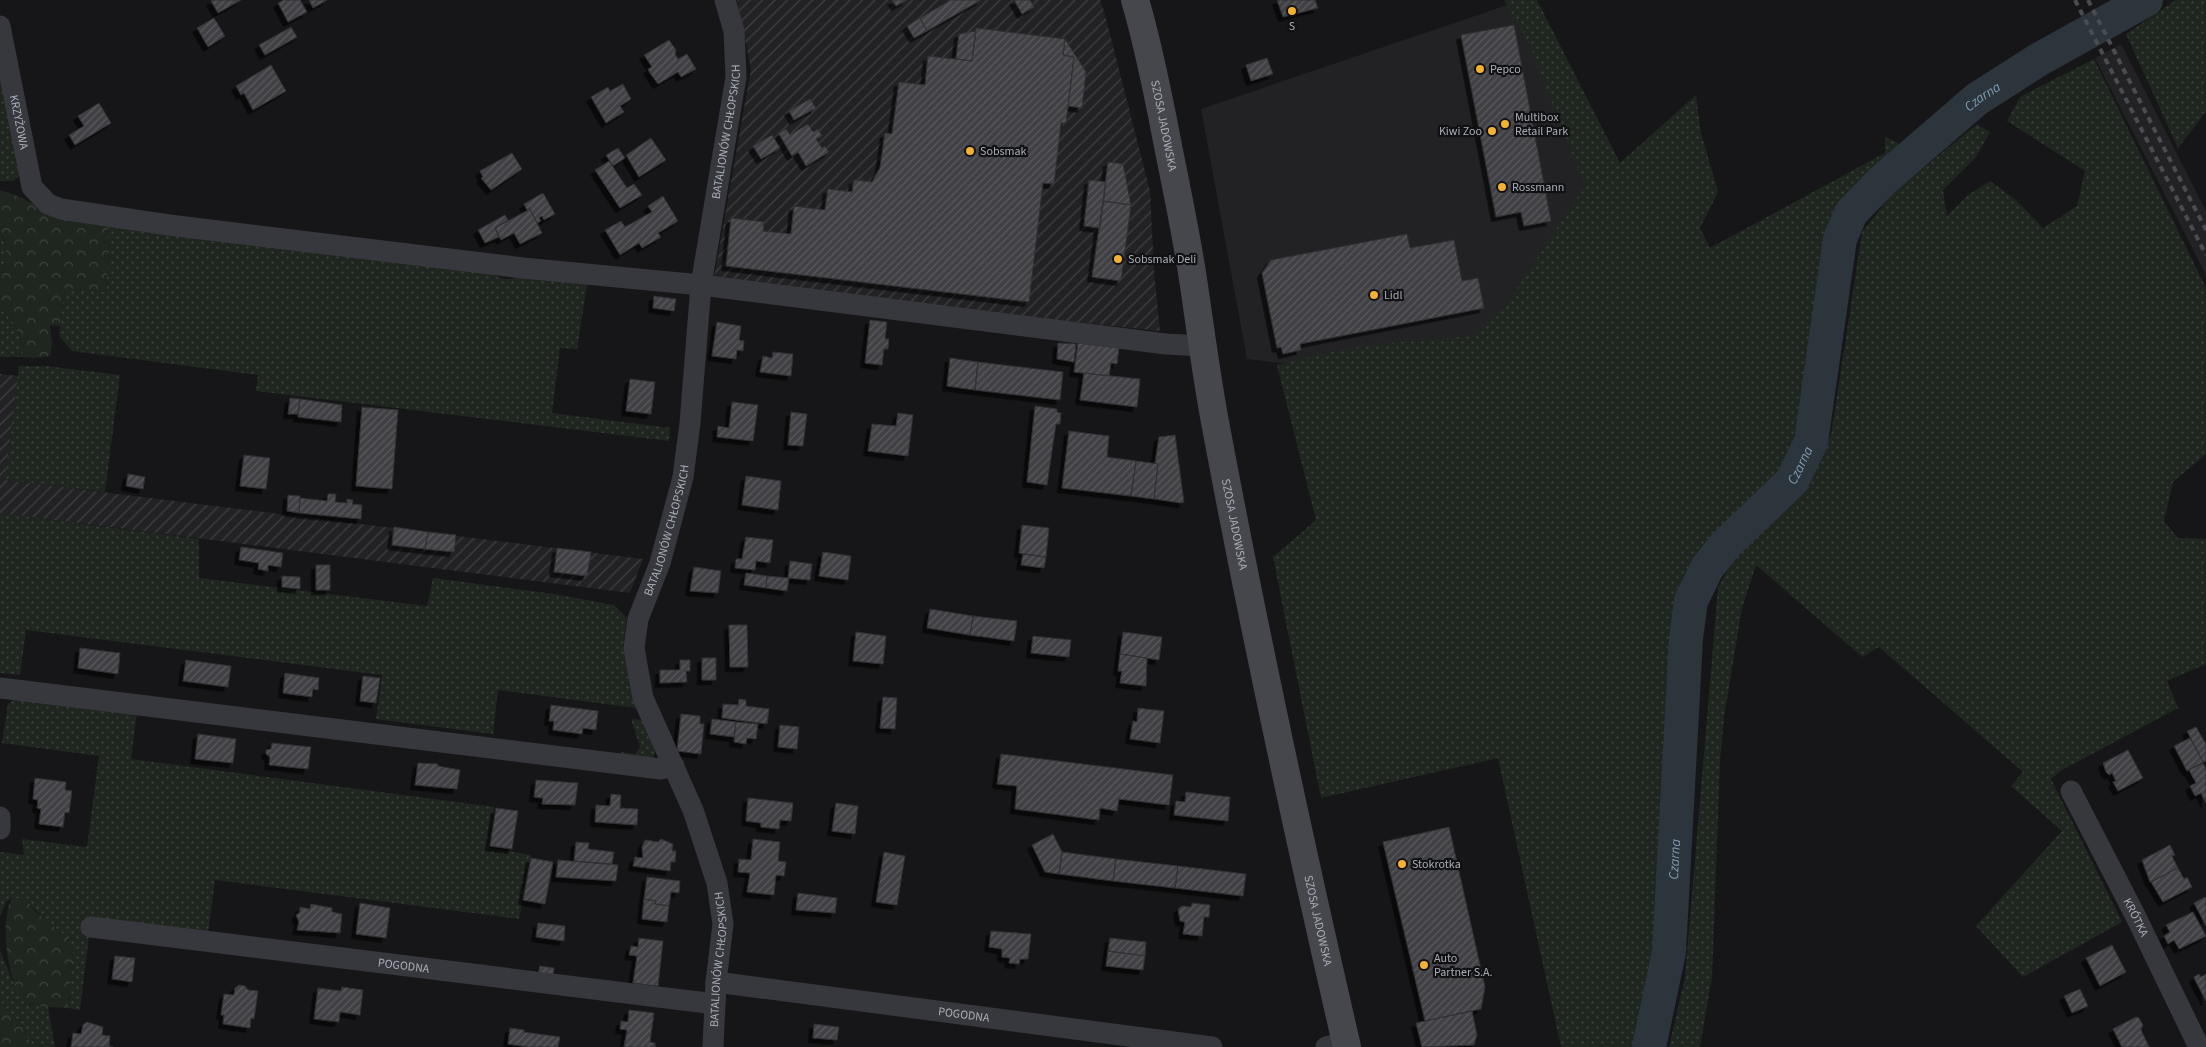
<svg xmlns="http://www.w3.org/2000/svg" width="2206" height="1047" font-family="'Source Sans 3',sans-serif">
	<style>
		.built { fill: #222225 }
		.industrial { fill: url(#industrial-furrows) }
		.grass { fill: url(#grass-dots) }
		.forest { fill: url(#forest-crowns) }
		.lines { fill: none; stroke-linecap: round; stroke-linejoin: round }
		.river { stroke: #2c353c; stroke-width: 34 }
		.building { fill: url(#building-hatch); stroke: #303034; filter: url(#shadow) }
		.minor { stroke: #37383d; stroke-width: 21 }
		.secondary { stroke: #45474d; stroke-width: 28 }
		.rail { stroke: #4a4c52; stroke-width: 4; stroke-dasharray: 6 5; stroke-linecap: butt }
		.poi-dot { fill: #f2b134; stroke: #111113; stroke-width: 2 }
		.labels { text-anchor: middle; stroke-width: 4.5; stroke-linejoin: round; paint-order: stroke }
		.poi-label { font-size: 12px; fill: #a8adb8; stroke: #111113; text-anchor: start }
		.street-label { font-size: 12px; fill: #a8adb8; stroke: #111113 }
		.water-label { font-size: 14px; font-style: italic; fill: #7f9bb3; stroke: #111113 }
	</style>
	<defs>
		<pattern id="industrial-furrows" width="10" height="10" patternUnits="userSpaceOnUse" patternTransform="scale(1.25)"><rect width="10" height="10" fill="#222225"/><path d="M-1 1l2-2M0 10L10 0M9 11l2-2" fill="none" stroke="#3f3f43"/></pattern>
		<pattern id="grass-dots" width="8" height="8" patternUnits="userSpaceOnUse" patternTransform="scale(1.25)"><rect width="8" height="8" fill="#1e261f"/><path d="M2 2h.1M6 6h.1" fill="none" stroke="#3c433d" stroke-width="1.8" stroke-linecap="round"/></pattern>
		<pattern id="forest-crowns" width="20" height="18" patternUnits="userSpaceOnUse" patternTransform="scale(1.25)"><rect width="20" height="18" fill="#1e261f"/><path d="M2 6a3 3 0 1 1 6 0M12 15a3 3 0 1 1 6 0" fill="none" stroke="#3c433d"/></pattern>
		<pattern id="building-hatch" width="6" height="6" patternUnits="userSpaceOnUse" patternTransform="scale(1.25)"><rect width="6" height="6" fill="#404145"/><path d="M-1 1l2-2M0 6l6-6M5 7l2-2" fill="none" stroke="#595a5e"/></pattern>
		<filter id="shadow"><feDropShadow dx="-4.5" dy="4.5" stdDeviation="0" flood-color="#0009"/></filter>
	</defs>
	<rect width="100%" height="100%" fill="#161618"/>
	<!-- built -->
	<path class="built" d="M1519 1 1607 174 1445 383 1247 359 1201 109Z
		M2121 44 2206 211V275L2095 58Z"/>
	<!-- industrial -->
	<path class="industrial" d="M737 0H1100L1104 11 1150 191 1154 271 1160 331 713 283 751 69Z
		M0 374 18 376 5 480 643 559 630 593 0 513Z"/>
	<!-- grass -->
	<path class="grass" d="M1504 0H1537L1620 163 1696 95 1701 133 1718 192 1700 228 1710 248 1885 153V137L1909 148 1845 207 1832 230 1800 439 1786 470 1722 530 1700 560 1684 596 1676 636 1660 951 1638 1047H1561L1498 758 1321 798 1273 557 1316 520 1277 365 1344 349 1388 343 1474 336 1506 305 1585 186 1528 41Z
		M2176 0H2206V112L2178 148 2126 34Z
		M2094 59 2206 288V454L2173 482 2164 521 2178 538 2206 539V664L2167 681 2178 708 2060 771 2051 779 2122 922 2023 977 1976 926 2062 831 2011 786 2023 772 1879 647 1862 657 1756 565 1742 608 1724 717 1720 761 1712 977 1700 1047H1669L1685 977 1718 588 1739 547 1812 472 1831 435 1862 232 1892 194 1977 124 1990 132 1976 157 1943 190 1947 216 1968 195 1990 181 2016 200 2043 228 2077 206 2085 171 2007 121 2020 97Z
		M0 68 20 175 13 181H0Z
		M107 224 493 273C501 282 513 279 523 276L588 279 577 349 560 348 552 413 670 428 669 441 256 391 258 375 72 351 59 336 65 288 106 292 109 251Z
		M0 232C8 244 9 260 0 273Z
		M0 310C16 320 23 339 23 357H0Z
		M19 366H46L120 375 105 492 5 480Z
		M0 513 199 539V578L427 606 433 578 554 594 603 603 614 605 627 618 623 646 636 708 498 690 493 734 376 719 382 675 26 630 20 675 0 673Z
		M17 697 137 712 131 759 494 807 490 848 531 855 519 919 215 880 208 934 91 919 80 1010 68 1008 73 950 62 933 50 925 29 903 11 898 6 902 0 916V852L24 855 22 839 87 847 99 756 2 743 8 704Z
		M631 719 642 720 656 751 653 758 622 756 621 752 635 754 640 747Z
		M0 950 12 980 30 1004 48 1006 55 1047H32L24 1029 0 1000Z"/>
	<!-- forest -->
	<path class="forest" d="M0 190 13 194 61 217 107 224 109 251 106 292 65 288 60 326 50 325 52 344 50 356 34 358 23 357C23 339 16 320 0 310V273L4 267 6 249 5 240 0 232Z
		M12 898H18L29 903 35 911 68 939 73 950 68 1008C57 1007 39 1008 29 1003 5 988 0 917 12 898Z
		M0 1000 24 1029 32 1047H0Z"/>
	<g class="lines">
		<!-- river -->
		<path class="river" id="s1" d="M1649 1047 1669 952 1686 638 1691 601 1707 568 1725 545 1792 481 1811 442 1840 239 1851 213 1882 181 1977 99 2038 60 2146 0"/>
	</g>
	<!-- building -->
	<path class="building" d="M213 0H241L218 13 211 1Z
		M284 0H300L307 12 288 22 278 3Z
		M309 0H327L313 8Z
		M892 0H907L896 6Z
		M951 0H981L927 31 920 18Z
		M1014 0H1030L1034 7 1022 14Z
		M1277 0H1315L1318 8 1283 17Z
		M214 18 225 36 208 47 197 28Z
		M920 18 927 31 914 38 907 26Z
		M1514 25 1551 221 1524 226 1521 212 1496 217 1461 35Z
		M291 27 297 37 265 55 259 45Z
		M976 28 1065 39 1063 55 1074 57 1066 123H1061L1054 184 1043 183 1029 302 726 266 731 218 764 222 763 231 791 234 794 206 825 210 828 189 852 192 854 180 872 182 880 168 885 133 892 134 899 82 925 85 928 56 972 61Z
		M976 31 972 61 956 59 959 34Z
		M1065 39 1086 72 1082 108 1068 106 1074 57 1063 55Z
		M669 40 676 50 675 54 678 59 687 54 696 69 681 77 678 72 658 84 650 73 648 69 652 67 644 55Z
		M1267 58 1273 74 1251 81 1246 65Z
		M271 65 286 91 253 110 244 93 241 95 236 86Z
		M623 84 631 99 620 106 624 112 606 123 591 97 608 87 610 91Z
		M810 99 816 108 794 120 789 111Z
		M99 103 111 123 75 145 69 135 84 126 78 116Z
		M808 124 813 132 818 129 822 136 816 139 822 148 825 146 829 152 806 166 798 152 792 156 779 134 786 129 790 135Z
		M772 135 780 148 761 159 753 146Z
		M651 138 666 160 639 177 626 155Z
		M618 148 625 158 613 166 606 155Z
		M512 153 522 169 491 190 481 178 483 177 480 171Z
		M609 161 627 188 634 184 642 195 620 208 595 170Z
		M1108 162 1123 164 1131 205 1103 201Z
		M1089 180 1106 182 1100 228 1084 226Z
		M543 193 555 214 544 220 542 216 539 218 541 221 537 223 530 209 527 210 524 204Z
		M663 196 678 221 658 233 661 237 642 248 639 243 620 255 605 230 621 221 625 227 652 212 648 206Z
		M1103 201 1131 205 1121 281 1092 277Z
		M530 209 542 233 520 244 514 233 501 240 495 228Z
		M505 215 508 220 495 228 499 237 485 243 478 230Z
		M1407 234 1410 248 1454 240 1462 281 1478 278 1484 308 1300 344 1301 350 1283 354 1281 347 1277 348 1262 273 1271 260Z
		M654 296 676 299 674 311 653 308Z
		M870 320 887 322 885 339H889L888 349H884L882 365 865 363Z
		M717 322 741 326 739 340 744 341 743 351 737 350 736 359 712 356Z
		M1058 343 1076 344 1074 362 1057 359Z
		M1078 343 1119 348 1117 364 1111 363 1109 376 1074 372Z
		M773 352 793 354 791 376 760 372 763 356 772 358Z
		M950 358 978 362 975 390 947 386Z
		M978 362 1063 372 1060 400 975 390Z
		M1084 373 1140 379 1137 407 1080 400Z
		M630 379 655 382 651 414 626 411Z
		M290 398 300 399 298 414H288Z
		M300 399 342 405 341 422 298 417Z
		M732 402 758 405 753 441 717 437 718 426 729 428Z
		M1035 406 1057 409V412L1061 413 1060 424H1056L1047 485 1027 482Z
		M362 407 398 410 392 489 356 486Z
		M791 412 807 414 803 446 788 445Z
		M898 413 913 415 908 456 868 451 872 424 896 426Z
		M1069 431 1109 436 1107 457 1136 461 1131 496 1062 488Z
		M1175 435 1184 502 1181 503 1154 499 1158 464 1155 463 1159 437Z
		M244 455 270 458 266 489 240 486Z
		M1136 461 1158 464 1154 499 1131 496Z
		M128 474 145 477 143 489 126 486Z
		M746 476 781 481 778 510 742 505Z
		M328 494H336L335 502 347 503V499L353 500 352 504 362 505 361 519 299 513 300 498 327 501Z
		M288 495 300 496 299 513 287 511Z
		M1022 525 1049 528 1046 557 1019 553Z
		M394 527 428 532 425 549 392 545Z
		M428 532 456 535 454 552 425 549Z
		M746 537 773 540 770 563 756 561 755 570 735 568 736 559H742Z
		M241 547 283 553 281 567 268 565V571L258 569 259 563 239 560Z
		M557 548 591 552 587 576 554 572Z
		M823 552 851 556 848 580 819 576Z
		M1023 554 1046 557 1044 568 1021 565Z
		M790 561 812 564 810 580 788 578Z
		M316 565H330V590H316Z
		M694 567 721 571 718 593 690 591Z
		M746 573 767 576 766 588 744 585Z
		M282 576 300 577V589L282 587Z
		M767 576 789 578 787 591 766 588Z
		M930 609 973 616 970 635 927 628Z
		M973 616 1017 621 1014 641 970 635Z
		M729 625H747L748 667H730Z
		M856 632 886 636 883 664 853 661Z
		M1123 632 1162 637 1159 660 1120 654Z
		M1033 636 1071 640 1069 657 1031 653Z
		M80 648 120 653 118 674 78 668Z
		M1120 654 1147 658 1146 686 1120 683 1122 671H1118Z
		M702 658H716V680H702Z
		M186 660 231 666 228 687 183 681Z
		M680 660H690V671H686L687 682 660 683V670H680Z
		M285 673 319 678 318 690 313 689 312 697 283 693Z
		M363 676 380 678 376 703 360 701Z
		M883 697 897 698 895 729 880 728Z
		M739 699 746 700V706L769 709 767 724 722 718 723 704 738 705Z
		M551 705 598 711 596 730 583 728 582 734 553 730 554 721H549Z
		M1138 708 1164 711 1160 743 1130 739 1133 721 1137 722Z
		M681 714 700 716V724H704L701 754 677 751Z
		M712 719 736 722 734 737 710 734Z
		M736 722 758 724 756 739 747 738 746 744 734 742Z
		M780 725 799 727 797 749 778 747Z
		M2196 727 2206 744V761L2203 762 2187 731Z
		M198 734 236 739 233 763 195 759Z
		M2190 738 2203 762 2187 771 2174 746Z
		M272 743 311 747 308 769 269 765 270 757 266 754V750L271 749Z
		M2128 750 2143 778 2118 791 2113 782 2116 781 2112 773 2109 775 2106 772 2103 763Z
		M1001 754 1173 775 1169 805 1119 799 1117 811 1100 808 1099 820 1015 809 1017 786 997 784Z
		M418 763 438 764V766L460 770 457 789 415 785Z
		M2203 763 2206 769V803L2201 793 2195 796 2190 786 2196 783 2189 770Z
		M35 778 66 782 65 790 72 791 69 813 65 812 63 827 39 824 41 809 37 808 38 800 33 799Z
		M536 780 578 783 575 805 542 804 543 798 534 797Z
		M1186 792 1230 797 1228 821 1174 815 1176 801 1185 802Z
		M611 794 621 795 620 808 638 809 637 825 595 822 596 805 610 806Z
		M748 798 793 803 791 821 780 820 779 829 761 827V823L746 821Z
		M836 803 858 806 855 834 832 831Z
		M496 808 518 811 512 849 490 846Z
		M1449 827 1485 987 1481 1009 1425 1021 1383 842Z
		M1053 834 1062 852 1059 874 1045 872 1032 845Z
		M661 839 673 844 672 851H676L675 862H671L670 871 633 866 635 857 643 858 642 847 645 840 658 842Z
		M753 839 780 842 778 861 786 862 784 876 776 875 774 895 747 892 750 873 738 872 739 859 751 860Z
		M576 842 589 843 588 849 614 852 612 864 574 861Z
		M2170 845 2175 855 2172 856 2178 868 2150 882 2142 860Z
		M884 852 905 856 897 905 876 902Z
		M1062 852 1116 859 1113 881 1059 874Z
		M531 858 553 862 545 904 523 900Z
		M1116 859 1178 866 1175 888 1113 881Z
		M558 860 618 865 616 881 556 877Z
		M1178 866 1246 874 1243 896 1175 888Z
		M2178 868 2184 879 2187 877 2192 887 2163 902 2151 882Z
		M647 877 680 881 679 893 671 892 669 906 655 904 656 901 644 899Z
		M798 893 837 898 835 913 796 910Z
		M2205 897 2206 898V926L2194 903Z
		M644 899 656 901 655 904 669 906 667 922 642 919Z
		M360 903 390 908 386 938 356 934Z
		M1192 903 1210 905 1209 917H1204L1202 936 1183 934 1185 922 1180 921 1178 909 1182 906 1191 907Z
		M311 904 332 908V912L342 914 340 933 297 930 299 922 296 915 300 912V907L310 909Z
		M2193 912 2206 936 2179 949 2174 940 2168 944 2164 936 2170 932 2166 925Z
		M538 923 565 926 564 941 536 937Z
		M991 931 1031 934 1028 959H1020L1019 964 1009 963 1010 958 1002 957V949L989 947Z
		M639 938 663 941 658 986 633 983 637 956 629 955 631 946 638 947Z
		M1110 938 1146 942 1145 956 1108 951Z
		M2112 945 2126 972 2100 986 2086 958Z
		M1108 951 1145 956 1143 970 1106 966Z
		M115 956 135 958 132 982 112 979Z
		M540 966 554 968 553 977 538 974Z
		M2199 974 2201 977 2206 974V1001L2195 980 2194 977Z
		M239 985 245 986 248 990 258 991 254 1019 251 1018 250 1028 223 1024 224 1015H221L224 994 234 995 235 988Z
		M342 987 363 990 360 1015 340 1012 339 1022 314 1019 318 988 341 991Z
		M2080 989 2088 1006 2072 1013 2064 996Z
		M629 1010 654 1013 650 1042 655 1043V1047H624L627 1030 620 1029 621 1021 628 1022Z
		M1472 1011 1477 1035 1474 1045 1422 1047 1416 1023Z
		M2136 1017 2139 1018 2143 1025 2141 1030 2149 1047H2122L2113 1029Z
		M87 1022 103 1027 102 1035 110 1036 109 1046 113 1047H71L73 1033 81 1034 83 1025Z
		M814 1024 839 1027 837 1040 813 1038Z
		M510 1028 524 1030V1032L560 1037 558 1047H529L508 1044Z"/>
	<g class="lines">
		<!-- minor -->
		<g class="minor">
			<path id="s2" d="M0 26 32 187 48 204 61 209 169 225 523 268 701 285 1166 344 1202 346"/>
			<path d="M0 688 661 769 674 766"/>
			<path id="s3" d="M2071 791 2135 915 2199 1047"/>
			<path d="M0 817V829"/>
			<path id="s4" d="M91 927 715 1004"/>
			<path id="s5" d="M716 982 1212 1047"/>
			<path id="s6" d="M713 1047 716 982 723 924 717 883 693 810 643 698 634 648 638 619 660 563 683 477 690 423 701 285 736 77 734 31 725 0"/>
			<path d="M1326 1047 1346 1042"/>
		</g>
		<!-- secondary -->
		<path class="secondary" id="s7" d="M1135 0C1147 40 1155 80 1163 120 1173 173 1185 226 1193 279 1200 326 1206 374 1215 422 1254 631 1299 839 1347 1047"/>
		<!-- rail -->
		<path class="rail" d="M2075 0 2206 255
			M2088 0 2206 230"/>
	</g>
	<!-- markers -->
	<g class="poi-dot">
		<circle cx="1292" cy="11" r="5"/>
		<circle cx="1480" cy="69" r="5"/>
		<circle cx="1505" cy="124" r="5"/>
		<circle cx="1492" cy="131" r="5"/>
		<circle cx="970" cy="151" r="5"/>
		<circle cx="1502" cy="187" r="5"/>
		<circle cx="1118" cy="259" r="5"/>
		<circle cx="1374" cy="295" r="5"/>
		<circle cx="1402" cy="864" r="5"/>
		<circle cx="1424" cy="965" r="5"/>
	</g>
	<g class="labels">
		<!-- poi labels -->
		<g class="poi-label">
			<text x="1292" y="30" text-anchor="middle">S</text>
			<text x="1490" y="73">Pepco</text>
			<text x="1515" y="121">Multibox<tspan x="1515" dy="14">Retail Park</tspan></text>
			<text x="1482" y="135" text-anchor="end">Kiwi Zoo</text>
			<text x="980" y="155">Sobsmak</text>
			<text x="1512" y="191">Rossmann</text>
			<text x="1128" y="263">Sobsmak Deli</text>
			<text x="1384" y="299">Lidl</text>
			<text x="1412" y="868">Stokrotka</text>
			<text x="1434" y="962">Auto<tspan x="1434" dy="14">Partner S.A.</tspan></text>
		</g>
		<!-- street labels -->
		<g class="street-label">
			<text dy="4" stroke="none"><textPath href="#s2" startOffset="98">KRZYŻOWA</textPath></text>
			<text dy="4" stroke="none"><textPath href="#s7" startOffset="129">SZOSA JADOWSKA</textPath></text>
			<text dy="4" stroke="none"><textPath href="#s6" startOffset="942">BATALIONÓW CHŁOPSKICH</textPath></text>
			<text dy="4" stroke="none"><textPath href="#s7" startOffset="534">SZOSA JADOWSKA</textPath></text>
			<text dy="4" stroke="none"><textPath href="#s6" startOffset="538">BATALIONÓW CHŁOPSKICH</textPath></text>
			<text dy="4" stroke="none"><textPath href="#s3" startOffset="142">KRÓTKA</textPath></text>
			<text dy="4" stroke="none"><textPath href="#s7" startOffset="939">SZOSA JADOWSKA</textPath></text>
			<text dy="4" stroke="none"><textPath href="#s6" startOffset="88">BATALIONÓW CHŁOPSKICH</textPath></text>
			<text dy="4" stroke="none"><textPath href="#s4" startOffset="315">POGODNA</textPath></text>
			<text dy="4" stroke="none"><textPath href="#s5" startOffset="250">POGODNA</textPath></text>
		</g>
		<!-- water labels -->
		<g class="water-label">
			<text dy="5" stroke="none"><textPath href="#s1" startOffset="1060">Czarna</textPath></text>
			<text dy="5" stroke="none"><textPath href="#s1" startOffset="625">Czarna</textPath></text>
			<text dy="5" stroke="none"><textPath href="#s1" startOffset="190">Czarna</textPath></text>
		</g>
	</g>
</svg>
